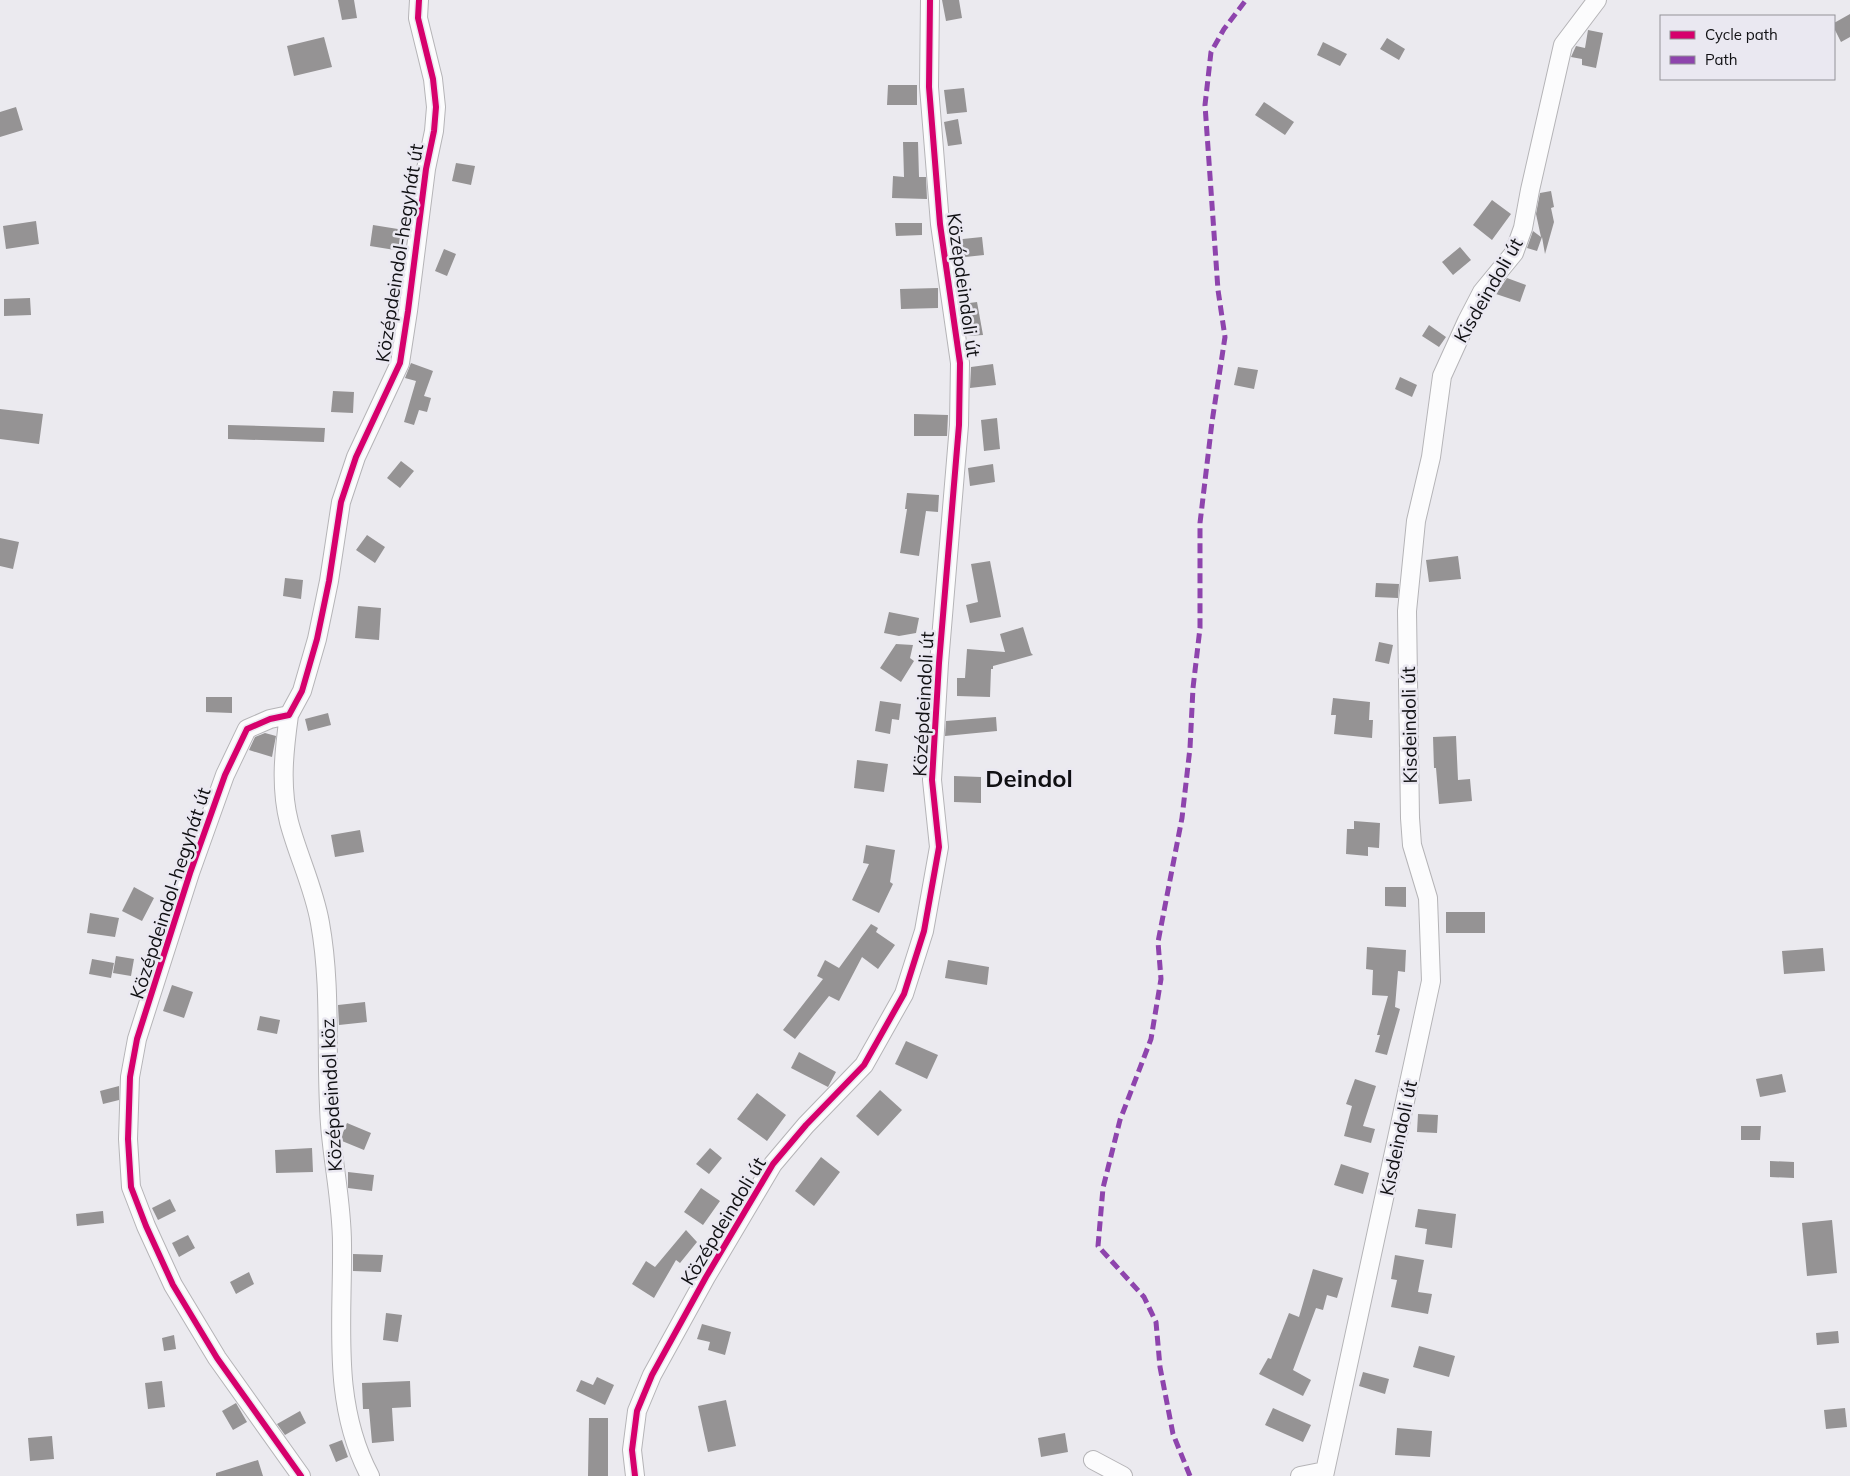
<svg xmlns="http://www.w3.org/2000/svg" width="1850" height="1476" font-family="Mulish,sans-serif">
	<style>
		.building { fill: #959394 }
		.lines { fill: none; stroke-linecap: round; stroke-linejoin: round }
		.minor-casing { stroke: #b5b4b7; stroke-width: 20 }
		.minor { stroke: #fcfcfd; stroke-width: 18 }
		.quiet { stroke: #8e44ad; stroke-width: 5; stroke-dasharray: 10 5; stroke-linecap: butt }
		.cycleway-casing { stroke: #eae8f1; stroke-width: 9 }
		.cycleway { stroke: #d6006c; stroke-width: 6 }
		.labels { text-anchor: middle; stroke-width: 5; stroke-linejoin: round; paint-order: stroke }
		.street-label { font-size: 19px; fill: #101013; stroke: #eae8f1 }
		.district-label { font-size: 24px; font-weight: bold; fill: #101013; stroke: #eae8f1 }
	</style>
	<rect width="100%" height="100%" fill="#ebeaef"/>
	<!-- building -->
	<path class="building" d="M338 0H354L357 18 342 20Z
		M942 0H959L962 18 946 21Z
		M1850 14V37L1841 42 1834 28V23Z
		M1588 30 1603 33 1596 68 1582 65V59L1571 57 1576 46 1585 48Z
		M324 37 332 67 294 76 287 46Z
		M1387 38 1405 49 1399 60 1380 49Z
		M1323 42 1347 54 1340 66 1317 55Z
		M888 85H917V105H887Z
		M964 88 967 112 947 114 944 90Z
		M1264 102 1294 122 1285 135 1255 115Z
		M16 107 23 130 0 137V112Z
		M958 119 962 144 948 146 944 122Z
		M903 142H918L919 177H926L927 199 892 198 893 176 904 177Z
		M456 163 475 166 471 185 452 181Z
		M1551 191 1554 207 1551 208 1554 222 1545 254 1542 237 1537 251 1527 248 1533 231 1541 237 1536 214 1540 193Z
		M1492 200 1511 214 1492 240 1473 225Z
		M36 221 39 244 6 249 3 226Z
		M895 223H922V235L896 236Z
		M373 225 404 230 401 251 370 246Z
		M982 237 984 255 956 258 953 240Z
		M1460 247 1471 260 1453 275 1442 262Z
		M444 249 456 254 447 276 435 271Z
		M1507 278 1526 285 1520 302 1496 294Z
		M938 288V308L901 309 900 289Z
		M30 298 31 315 4 316V299Z
		M977 302 983 335 967 336 962 304Z
		M1429 325 1446 337 1439 347 1422 336Z
		M411 363 433 371 424 396 431 398 427 412 419 410 414 425 404 422 416 381 405 378Z
		M993 364 996 385 970 388 971 367Z
		M1238 367 1258 370 1254 389 1234 385Z
		M1400 377 1417 385 1412 397 1395 389Z
		M333 391 354 392 353 413 331 412Z
		M0 409 43 414 39 444 0 439Z
		M914 414 948 415 947 436H914Z
		M997 418 1000 449 984 451 981 420Z
		M228 425 325 428 324 442 228 439Z
		M401 461 414 471 400 488 387 478Z
		M993 464 995 482 970 486 968 468Z
		M907 493 939 495 938 512 926 511 919 556 900 553 907 509H905Z
		M367 535 385 547 375 563 356 550Z
		M0 538 19 542 13 569 0 566Z
		M1458 556 1461 579 1429 582 1426 560Z
		M990 561 1001 617 970 623 966 605 978 602 971 564Z
		M285 578 303 580 301 599 283 596Z
		M1376 583 1399 584 1398 598 1375 597Z
		M358 606 381 608 379 640 355 638Z
		M889 612 919 618 916 633 899 636 884 633Z
		M1023 627 1031 653 1033 655 993 666V669H991L990 697 957 696V678H965L967 649 1005 652 1000 634Z
		M1379 642 1393 645 1389 664 1375 661Z
		M896 644 913 645 910 658 914 661 901 682 880 668Z
		M206 697H232V713L206 712Z
		M1333 698 1370 702 1369 720H1373L1372 738 1334 734 1336 715H1331Z
		M880 701 901 704 899 720 892 719 890 734 875 731Z
		M328 713 331 725 308 731 305 719Z
		M996 717 997 731 945 736 946 721Z
		M265 733 276 736 272 757 249 750 255 737Z
		M1456 736 1458 780 1470 779 1472 801 1439 804 1436 768H1434L1433 737Z
		M857 760 888 764 884 792 854 788Z
		M954 776 981 777V803L954 802Z
		M1354 821 1380 823 1379 848 1368 847V856L1346 854 1347 829H1354Z
		M360 830 364 852 335 857 331 835Z
		M866 845 895 850 890 882 893 884 879 913 852 900 869 864 863 863Z
		M134 887 154 898 142 921 122 911Z
		M1385 887H1406V907L1385 906Z
		M1446 912H1485V933H1446Z
		M90 913 119 918 115 937 87 933Z
		M871 924 878 928 876 932 895 945 878 969 862 957 839 1001 829 996 795 1039 783 1030 823 979 817 976 825 960 839 968Z
		M1367 947 1406 950 1405 972 1398 971 1395 1007 1400 1009 1387 1055 1375 1052 1380 1035H1377L1388 996 1372 995 1373 970 1366 969Z
		M1823 948 1825 971 1784 974 1782 951Z
		M116 956 134 959 131 976 113 973Z
		M92 959 114 963 111 978 89 974Z
		M948 960 989 967 987 985 945 978Z
		M172 985 193 992 184 1018 163 1011Z
		M365 1002 367 1022 339 1025 338 1005Z
		M260 1016 280 1020 277 1034 257 1030Z
		M906 1041 938 1055 927 1079 895 1064Z
		M799 1052 836 1072 828 1087 791 1068Z
		M1782 1074 1786 1092 1760 1097 1756 1079Z
		M1355 1079 1376 1086 1363 1126 1375 1129 1371 1143 1344 1136 1352 1106 1346 1104Z
		M119 1086V1100L103 1104 100 1091Z
		M880 1090 902 1110 878 1136 856 1116Z
		M757 1093 786 1115 767 1141 737 1119Z
		M1418 1114 1438 1115 1437 1133 1417 1132Z
		M347 1123 371 1133 364 1150 342 1141V1135Z
		M1741 1126H1761L1760 1140H1741Z
		M312 1148 313 1172 276 1173 275 1150Z
		M710 1148 722 1158 709 1174 696 1164Z
		M821 1157 840 1172 814 1206 795 1191Z
		M1770 1161 1794 1162V1178L1770 1177Z
		M1341 1164 1369 1173 1363 1194 1334 1185Z
		M348 1172 374 1175 372 1191 348 1188Z
		M701 1188 720 1201 703 1225 684 1212Z
		M170 1199 176 1211 158 1220 152 1208Z
		M1418 1209 1456 1214 1452 1248 1425 1244 1427 1229 1415 1227Z
		M103 1211 104 1223 77 1226 76 1214Z
		M1832 1220 1837 1273 1807 1276 1802 1223Z
		M686 1230 697 1242 680 1263 676 1260 654 1298 632 1284 646 1261 655 1267Z
		M188 1235 195 1248 179 1257 172 1243Z
		M353 1254 383 1255 381 1272 353 1271Z
		M1395 1255 1424 1260 1418 1292 1432 1294 1428 1314 1391 1307 1397 1280 1391 1279Z
		M1313 1269 1343 1278 1337 1298 1327 1295 1323 1310 1316 1308 1293 1370 1311 1380 1303 1396 1259 1374 1268 1358 1271 1359 1289 1313 1299 1317Z
		M249 1272 254 1284 236 1294 230 1282Z
		M386 1313 402 1315 398 1342 383 1340Z
		M702 1324 731 1332 725 1355 708 1350 710 1342 697 1339Z
		M1838 1331 1839 1343 1817 1345 1816 1333Z
		M174 1335 176 1349 164 1351 162 1338Z
		M1419 1346 1455 1356 1449 1377 1413 1367Z
		M1363 1372 1389 1379 1385 1394 1359 1386Z
		M597 1377 614 1385 605 1405 576 1391 581 1380 593 1385Z
		M162 1381 165 1407 148 1409 145 1383Z
		M410 1381 411 1407 392 1408 394 1441 372 1443 369 1409H363L362 1383Z
		M726 1400 736 1446 708 1452 698 1406Z
		M236 1403 247 1422 233 1430 222 1411Z
		M1273 1408 1311 1425 1303 1442 1265 1425Z
		M1845 1408 1847 1427 1826 1429 1824 1410Z
		M300 1411 306 1423 285 1435 277 1424Z
		M589 1418H608V1476H588Z
		M1397 1428 1432 1431 1430 1457 1395 1455Z
		M1065 1433 1068 1452 1041 1457 1038 1438Z
		M52 1436 54 1459 30 1461 28 1438Z
		M342 1440 348 1457 336 1462 329 1445Z
		M258 1460 263 1476H216V1473Z"/>
	<g class="lines">
		<defs>
			<path id="minor" d="M289 715C284 751 280 786 289 822 298 856 314 888 320 923 332 989 325 1057 330 1124 333 1164 342 1204 342 1244 343 1323 331 1403 370 1476
				M1093 1460 1123 1476
				M301 1476 217 1358 173 1285 146 1226 131 1187 128 1139 130 1077 137 1039 190 873 225 775 247 729 270 719 289 715 302 691 317 639 329 581 341 502 356 457 400 363 408 311 426 169 434 131 436 107 433 79 418 18 419 0
				M635 1476 632 1450 637 1411 652 1375 706 1277 773 1164 806 1125 864 1065 904 994 924 931 939 847 932 780 939 663 959 425 960 363 940 224 929 87 930 0
				M1300 1476 1325 1471
				M1324 1476 1431 981 1428 898 1412 845 1410 818 1407 611 1416 521 1431 457 1442 376 1467 321 1482 292 1514 253 1523 228 1530 190 1563 45 1597 0"/>
		</defs>
		<!-- minor casing -->
		<use href="#minor" class="minor-casing"/>
		<!-- minor -->
		<use href="#minor" class="minor"/>
		<!-- quiet -->
		<path class="quiet" d="M1190 1476 1173 1434 1160 1367 1156 1322 1144 1297 1098 1246 1103 1188 1120 1120 1151 1039 1161 979 1158 942 1182 818 1190 748 1193 688 1200 628V523L1212 422 1225 337 1218 290 1205 105 1211 52 1224 29 1246 0"/>
		<defs>
			<path id="cycleway" d="M301 1476 217 1358 173 1285 146 1226 131 1187 128 1139 130 1077 137 1039 190 873 225 775 247 729 270 719 289 715 302 691 317 639 329 581 341 502 356 457 400 363 408 311 426 169 434 131 436 107 433 79 418 18 419 0
				M635 1476 632 1450 637 1411 652 1375 706 1277 773 1164 806 1125 864 1065 904 994 924 931 939 847 932 780 939 663 959 425 960 363 940 224 929 87 930 0"/>
		</defs>
		<!-- cycleway casing -->
		<use href="#cycleway" class="cycleway-casing"/>
		<!-- cycleway -->
		<use href="#cycleway" class="cycleway"/>
	</g>
	<g class="labels">
		<!-- street labels -->
		<g class="street-label">
			<text transform="translate(399 253) rotate(-81)" y="7">Középdeindol-hegyhát út</text>
			<text transform="translate(964 285) rotate(82)" y="7">Középdeindoli út</text>
			<text transform="translate(1488 290) rotate(-60)" y="7">Kisdeindoli út</text>
			<text transform="translate(923 704) rotate(-87)" y="7">Középdeindoli út</text>
			<text transform="translate(1409 725) rotate(-91)" y="7">Kisdeindoli út</text>
			<text transform="translate(170 893) rotate(-72)" y="7">Középdeindol-hegyhát út</text>
			<text transform="translate(331 1095) rotate(-93)" y="7">Középdeindol köz</text>
			<text transform="translate(1398 1138) rotate(-78)" y="7">Kisdeindoli út</text>
			<text transform="translate(723 1221) rotate(-59)" y="7">Középdeindoli út</text>
		</g>
		<!-- district labels -->
		<g class="district-label">
			<text x="1029" y="787">Deindol</text>
		</g>
	</g>
	<!-- legend -->
	<rect x="1660" y="15" width="175" height="65" fill="#eae8f1" stroke="#939298"/>
	<rect x="1670" y="31" width="25" height="8" fill="#d6006c" stroke="#939298"/>
	<text x="1705" y="40" font-size="15" fill="#101013">Cycle path</text>
	<rect x="1670" y="56" width="25" height="8" fill="#8e44ad" stroke="#939298"/>
	<text x="1705" y="65" font-size="15" fill="#101013">Path</text>
</svg>
